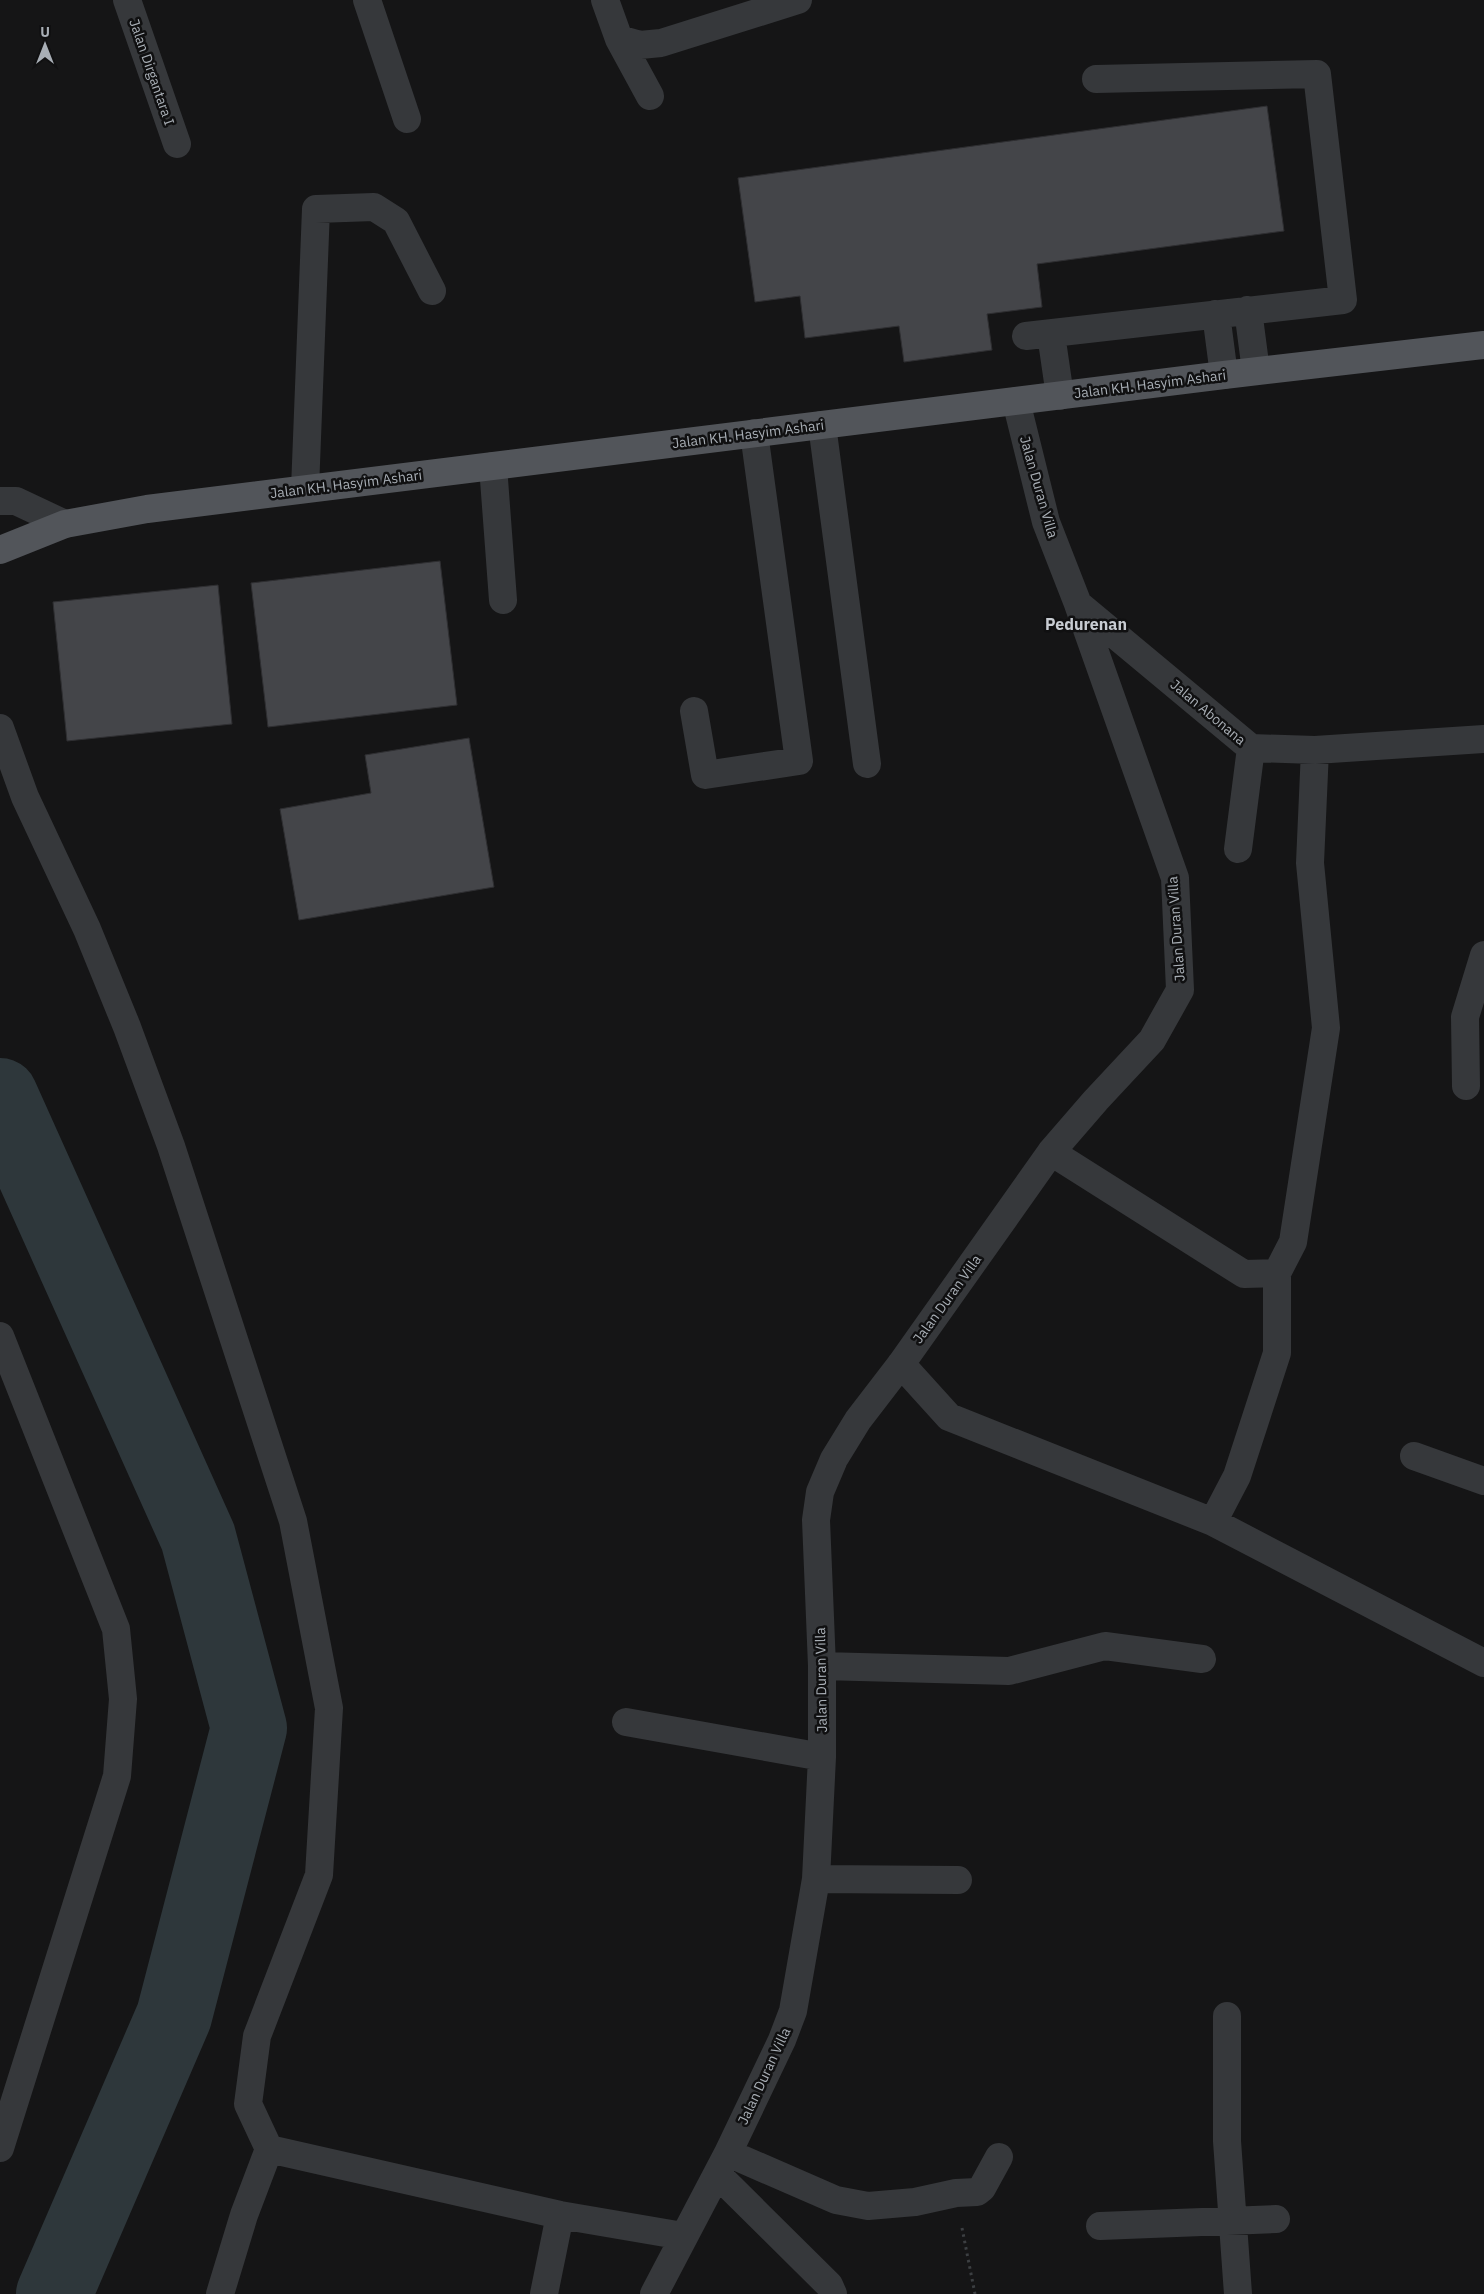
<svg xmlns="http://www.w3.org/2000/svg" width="1484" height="2294" font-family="'IBM Plex Sans',sans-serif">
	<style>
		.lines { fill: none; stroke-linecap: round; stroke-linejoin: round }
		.river { stroke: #2e373b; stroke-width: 76 }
		.building { fill: #444549; stroke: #2f2f32 }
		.path { stroke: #3c3f42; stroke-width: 3; stroke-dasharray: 2.5 4; stroke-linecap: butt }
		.minor { stroke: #36383b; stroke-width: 28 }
		.major { stroke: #52555a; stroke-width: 28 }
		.labels { text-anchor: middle; stroke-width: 5; stroke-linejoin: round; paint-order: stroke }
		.street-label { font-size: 14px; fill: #a8aeb5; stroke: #101011 }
		.quarter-label { font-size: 16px; font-weight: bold; fill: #c8ccd2; stroke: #101011 }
	</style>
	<rect width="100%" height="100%" fill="#151516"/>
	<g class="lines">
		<!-- river -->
		<path class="river" d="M0 1096 198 1537 249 1728 174 2016 54 2294"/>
	</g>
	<!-- building -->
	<path class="building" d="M1267 106 1284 231 1037 264 1042 307 987 314 992 350 904 362 899 326 805 338 800 296 755 302 738 178Z
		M440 561 457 705 268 727 251 583Z
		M218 585 232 724 67 741 53 602Z
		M469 738 494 887 299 920 280 809 371 793 365 755Z"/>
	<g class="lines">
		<!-- path -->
		<path class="path" d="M962 2228 975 2294"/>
		<!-- minor -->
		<path class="minor" d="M127 0 177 144
			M367 0 407 119
			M605 0 619 39 650 96
			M619 39 640 45 661 43 798 0
			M1248 310 1256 371
			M1216 314 1224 375
			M1051 334 1060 396
			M1026 336 1343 300 1317 74 1096 79
			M822 425 867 764
			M493 466 503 600
			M305 489 316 209 374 207 396 221 432 291
			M0 501H16L65 524
			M1078 604 1251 748 1315 750 1484 739
			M694 711 705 775 799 761 754 433
			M0 728 25 797 87 929 127 1027 171 1146 293 1521 329 1708 319 1875 257 2036 248 2104 269 2149 560 2215 683 2236
			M1238 849 1251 748
			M1466 1086 1465 1017 1484 955
			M1051 1152 1244 1274 1277 1273
			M0 1336 116 1629 123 1699 117 1776 0 2148
			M901 1364 949 1417 1213 1522 1484 1663
			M1414 1456 1484 1481
			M1213 1522 1237 1476 1277 1353V1273L1293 1242 1326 1028 1310 863 1315 750
			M822 1666 1009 1671 1105 1646 1202 1659
			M626 1722 822 1757
			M816 1879 958 1880
			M1227 2016V2141L1238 2294
			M728 2153 836 2200 868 2206 915 2202 956 2193 977 2192 982 2188 999 2157
			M717 2174 829 2285 833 2294
			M1100 2226 1276 2219
			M220 2294 244 2215 269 2149
			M544 2294 560 2215
			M654 2294 728 2153 782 2040 793 2011 816 1879 822 1757V1666L816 1520 820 1492 834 1459 858 1420 901 1364 1051 1152 1096 1100 1152 1040 1180 990 1175 878 1078 604 1046 522 1016 401"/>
		<!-- major -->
		<path class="major" d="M0 550 65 524 147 509 1224 375 1484 345"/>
	</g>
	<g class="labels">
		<!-- street labels -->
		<g class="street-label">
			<text transform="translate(152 72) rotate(71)" y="5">Jalan Dirgantara I</text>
			<text transform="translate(1150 384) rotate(-7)" y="5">Jalan KH. Hasyim Ashari</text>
			<text transform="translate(748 434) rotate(-7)" y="5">Jalan KH. Hasyim Ashari</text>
			<text transform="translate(346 484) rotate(-7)" y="5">Jalan KH. Hasyim Ashari</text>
			<text transform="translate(1039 487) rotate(74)" y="5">Jalan Duran Villa</text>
			<text transform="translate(1208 712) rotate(40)" y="5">Jalan Abonana</text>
			<text transform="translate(1176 929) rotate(-94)" y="5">Jalan Duran Villa</text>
			<text transform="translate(947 1299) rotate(-54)" y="5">Jalan Duran Villa</text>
			<text transform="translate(821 1680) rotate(-91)" y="5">Jalan Duran Villa</text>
			<text transform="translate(764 2076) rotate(-65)" y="5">Jalan Duran Villa</text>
		</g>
		<!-- quarter labels -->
		<g class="quarter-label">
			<text x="1086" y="630">Pedurenan</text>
		</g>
	</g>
	<!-- north arrow -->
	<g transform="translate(45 45)" stroke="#101011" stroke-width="4" paint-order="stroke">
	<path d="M0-4L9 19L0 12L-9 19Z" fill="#a8aeb5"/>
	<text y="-8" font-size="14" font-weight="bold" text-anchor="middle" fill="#a8aeb5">U</text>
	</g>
</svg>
